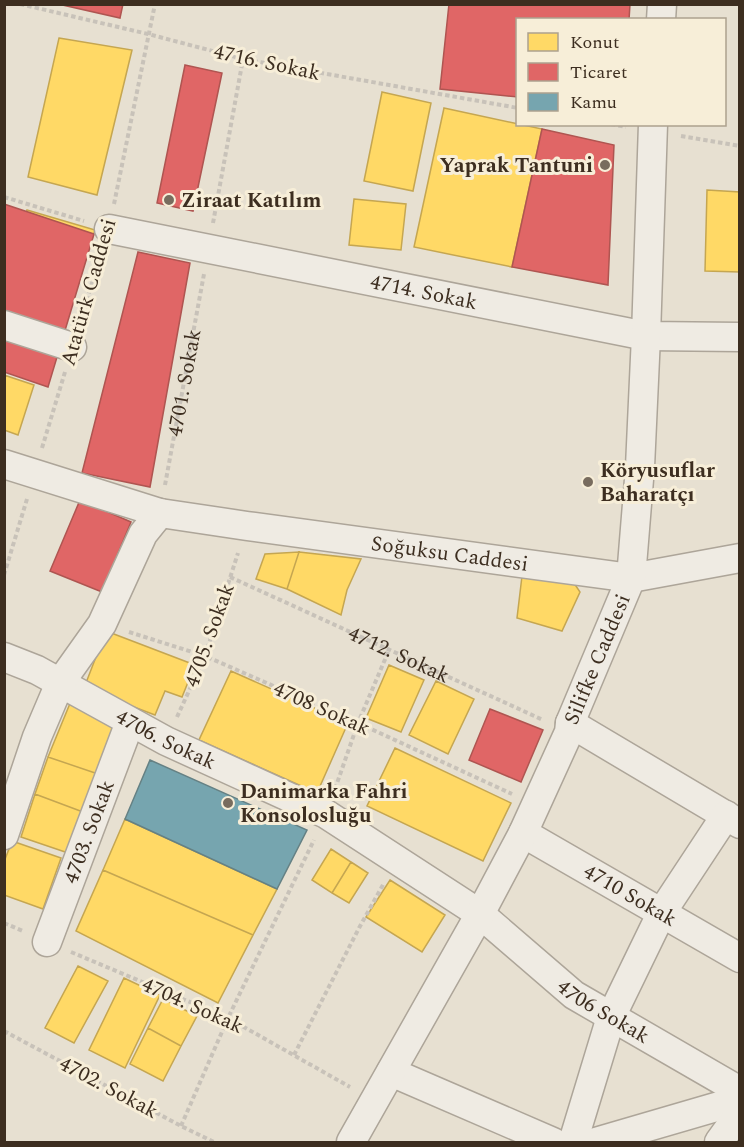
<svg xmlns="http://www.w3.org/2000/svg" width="744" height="1147" font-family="Spectral,serif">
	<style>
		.homes { fill: #ffd966; stroke: #c5a651; stroke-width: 1.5 }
		.shops { fill: #e06666; stroke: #af5551; stroke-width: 1.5 }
		.public { fill: #76a5af; stroke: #658184; stroke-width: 1.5 }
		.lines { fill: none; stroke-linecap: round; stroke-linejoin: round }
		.minor-casing { stroke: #ada599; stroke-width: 31 }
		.path { stroke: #c8c2b9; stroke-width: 4; stroke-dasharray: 4.5 3; stroke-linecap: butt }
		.minor { stroke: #efebe3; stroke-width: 28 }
		.poi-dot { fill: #786c5e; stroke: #f7eed8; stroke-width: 2 }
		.labels { text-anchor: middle; stroke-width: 6; stroke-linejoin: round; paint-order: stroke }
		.street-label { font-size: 21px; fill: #3d2e20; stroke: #f7eed8 }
		.poi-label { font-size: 21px; font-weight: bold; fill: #3d2e20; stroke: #f7eed8; text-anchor: start }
	</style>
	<rect width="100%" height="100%" fill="#e7e0d1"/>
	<!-- homes -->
	<path class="homes" d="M59 38 132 50 97 195 28 177Z
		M382 92 431 103 413 191 364 181Z
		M444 108 542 129 512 267 414 247Z
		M707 190 740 192V272L705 271Z
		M354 199 406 204 401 250 349 245Z
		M27 210 95 230 48 381 4 368V282Z
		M4 375 34 385 18 435 4 430Z
		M299 552 287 589 256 579 265 554Z
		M299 552 361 559 347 590 341 615 287 589Z
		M522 576 574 583 580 592 562 631 517 618Z
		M106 631 195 665 182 697 165 691 155 715 84 688Z
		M389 665 424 680 401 732 366 718Z
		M231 671 348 723 317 793 199 740Z
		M436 681 474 699 448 754 409 735Z
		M71 701 125 722 104 776 48 757Z
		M395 748 511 803 483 861 367 806Z
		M48 757 104 776 91 815 35 794Z
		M35 794 91 815 77 856 21 837Z
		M125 819 277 889 253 935 103 870Z
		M12 841 61 858 43 909 4 895V862Z
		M331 849 351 862 332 893 312 880Z
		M351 862 368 873 349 903 332 893Z
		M103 870 253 935 218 1003 76 931Z
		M390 880 445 915 422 952 366 917Z
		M78 966 108 981 74 1043 45 1028Z
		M124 978 160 995 125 1068 89 1050Z
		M163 999 197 1016 181 1046 148 1028Z
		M148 1028 181 1046 163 1081 130 1064Z"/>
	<!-- shops -->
	<path class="shops" d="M58 4H123L120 18Z
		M449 4H630L629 20H518V97L440 89Z
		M185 65 222 73 193 211 157 203Z
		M542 129 614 145 608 285 512 267Z
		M4 204 94 234 48 387 4 372Z
		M138 252 190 263 150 487 82 473Z
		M80 500 131 522 102 592 50 571Z
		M490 709 543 730 521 782 469 760Z"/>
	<!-- public -->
	<path class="public" d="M150 760 307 830 277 889 125 819Z"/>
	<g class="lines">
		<defs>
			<g id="minor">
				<path d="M661 20 662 4"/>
				<path id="s3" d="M109 229 646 336 740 337"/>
				<path d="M4 325 72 347"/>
				<path id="s4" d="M4 464 160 513 247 526 631 578 740 558"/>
				<path id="s5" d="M4 657 37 670 166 741 326 814 480 914 574 995 740 1091"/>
				<path d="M570 723 740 824"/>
				<path id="s6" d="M523 833 740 958"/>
				<path d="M4 835 37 737 60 683 102 624 143 534 160 513"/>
				<path id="s7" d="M47 942 130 722"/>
				<path d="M391 1072 553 1142"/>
				<path id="s8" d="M351 1142 480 914 523 833 569 732 570 723 631 578 640 467 646 336 653 124"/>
				<path d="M573 1142 611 1017 662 912 726 815"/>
				<path d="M596 1142 740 1100"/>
				<path d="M719 1142 740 1113"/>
			</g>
		</defs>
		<!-- minor casing -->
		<use href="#minor" class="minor-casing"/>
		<!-- path -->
		<g class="path">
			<path d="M20 4 148 34 243 59 518 108"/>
			<path d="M611 124 626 127"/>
			<path d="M681 136 740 146"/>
			<path d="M4 197 84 221"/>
			<path d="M114 204 155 4"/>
			<path d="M213 223 243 59"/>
			<path d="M80 322 101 254"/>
			<path d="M42 448 65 372"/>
			<path id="s1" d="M165 485 204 274"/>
			<path d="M4 575 27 499"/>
			<path id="s2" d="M230 577 543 720"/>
			<path d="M129 632 205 656 358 723 512 794"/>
			<path d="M177 717 205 656 238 553"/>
			<path d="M335 789 358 723 389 650"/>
			<path d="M4 923 23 931"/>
			<path d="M71 952 228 1018 350 1087"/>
			<path d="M4 1031 181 1126 214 1142"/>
			<path d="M294 1055 359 928 384 883"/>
			<path d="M181 1126 228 1018 314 840"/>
		</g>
		<!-- minor -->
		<use href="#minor" class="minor"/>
	</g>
	<!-- markers -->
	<g class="poi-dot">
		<circle cx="605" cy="165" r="6"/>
		<circle cx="169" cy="200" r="6"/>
		<circle cx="588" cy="482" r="6"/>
		<circle cx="228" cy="803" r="6"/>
	</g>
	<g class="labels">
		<!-- street labels -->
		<g class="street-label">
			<text transform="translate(267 62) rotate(12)" y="7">4716. Sokak</text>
			<text dy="7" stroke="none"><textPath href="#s3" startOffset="321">4714. Sokak</textPath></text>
			<text transform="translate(88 292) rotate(-74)" y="7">Atatürk Caddesi</text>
			<text dy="7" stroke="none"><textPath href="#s1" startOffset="104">4701. Sokak</textPath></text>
			<text dy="7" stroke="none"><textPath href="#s4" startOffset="456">Soğuksu Caddesi</textPath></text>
			<text transform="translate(209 635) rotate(-70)" y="7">4705. Sokak</text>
			<text dy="7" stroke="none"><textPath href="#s2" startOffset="186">4712. Sokak</textPath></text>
			<text dy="7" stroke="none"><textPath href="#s8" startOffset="543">Silifke Caddesi</textPath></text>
			<text transform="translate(322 708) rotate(24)" y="7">4708 Sokak</text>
			<text dy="7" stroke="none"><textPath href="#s5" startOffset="182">4706. Sokak</textPath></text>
			<text dy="7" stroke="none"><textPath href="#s7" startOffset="118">4703. Sokak</textPath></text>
			<text dy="7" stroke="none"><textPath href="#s6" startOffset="124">4710 Sokak</textPath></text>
			<text transform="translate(193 1005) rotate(24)" y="7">4704. Sokak</text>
			<text dy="7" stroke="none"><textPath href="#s5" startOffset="700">4706 Sokak</textPath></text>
			<text transform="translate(109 1087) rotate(28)" y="7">4702. Sokak</text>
		</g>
		<!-- poi labels -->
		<g class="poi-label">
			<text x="593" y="172" text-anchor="end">Yaprak Tantuni</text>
			<text x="181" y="207">Ziraat Katılım</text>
			<text x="600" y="477">Köryusuflar<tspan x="600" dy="24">Baharatçı</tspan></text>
			<text x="240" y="798">Danimarka Fahri<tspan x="240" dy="24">Konsolosluğu</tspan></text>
		</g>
	</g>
	<!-- border -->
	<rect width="744" height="1147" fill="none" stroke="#3d2e20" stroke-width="12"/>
	<!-- legend -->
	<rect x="516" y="18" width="210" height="108" fill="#f7eed8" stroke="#ada18e" stroke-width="1.5"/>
	<rect x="528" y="33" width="30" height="18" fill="#ffd966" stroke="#ada18e" stroke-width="1.5"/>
	<text x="570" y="48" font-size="18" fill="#3d2e20">Konut</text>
	<rect x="528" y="63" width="30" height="18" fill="#e06666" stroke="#ada18e" stroke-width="1.5"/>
	<text x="570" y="78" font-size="18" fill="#3d2e20">Ticaret</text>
	<rect x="528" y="93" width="30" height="18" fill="#76a5af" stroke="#ada18e" stroke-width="1.5"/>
	<text x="570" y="108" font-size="18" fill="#3d2e20">Kamu</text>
</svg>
